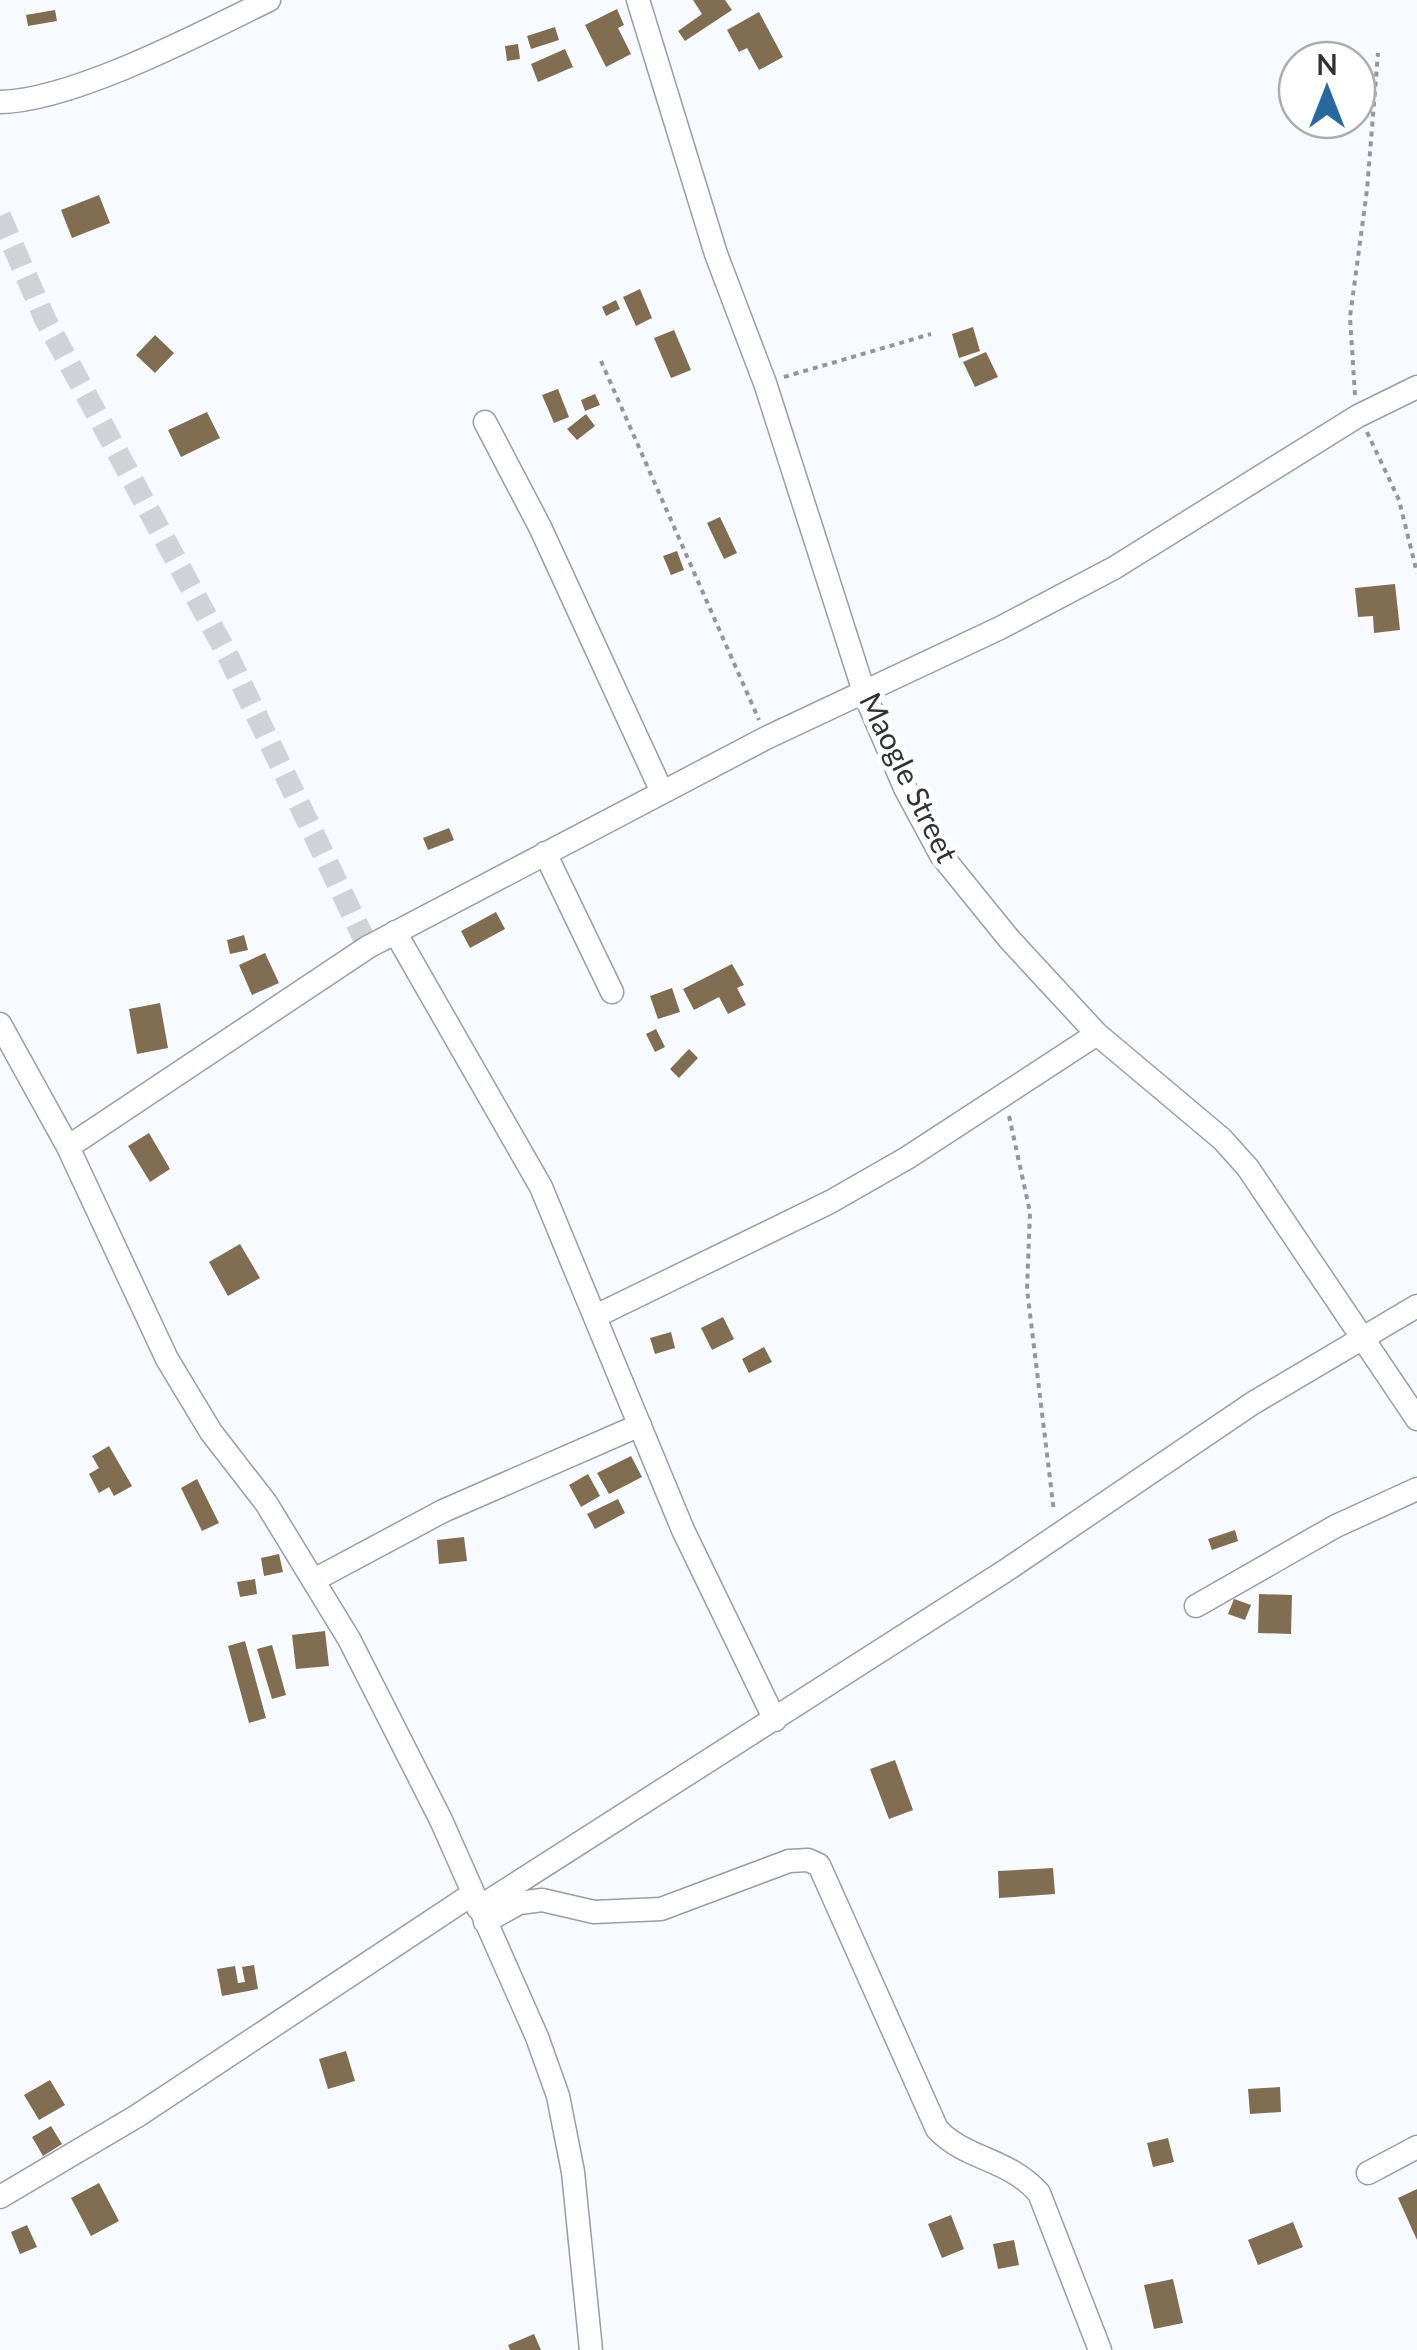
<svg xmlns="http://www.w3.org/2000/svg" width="1417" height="2350" font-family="Lato,sans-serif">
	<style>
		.building { fill: #816d52 }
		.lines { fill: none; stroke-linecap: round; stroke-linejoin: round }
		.street-tunnel { stroke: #cfd3d7; stroke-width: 22; stroke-dasharray: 22 11; stroke-linecap: butt }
		.street-casing { stroke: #969ea7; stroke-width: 25 }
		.path { stroke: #93979b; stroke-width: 4; stroke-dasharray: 5 5; stroke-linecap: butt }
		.street { stroke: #fff; stroke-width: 22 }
		.labels { text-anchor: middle; stroke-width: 10; stroke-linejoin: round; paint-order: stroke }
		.street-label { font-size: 30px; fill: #2f3236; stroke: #fff }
	</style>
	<rect width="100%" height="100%" fill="#f7fbff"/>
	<!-- building -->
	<path class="building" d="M693 0H725L732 10 685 41 678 31 702 14Z
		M617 9 624 25 618 28 631 54 606 67 585 25Z
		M55 10 57 21 28 26 26 15Z
		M759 12 783 57 759 70 747 48 739 52 727 30Z
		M555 27 559 40 531 49 527 36Z
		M518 44 520 59 507 61 505 46Z
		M565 49 573 67 538 82 531 64Z
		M99 195 110 223 72 238 61 210Z
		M640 289 652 318 636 326 623 297Z
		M616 300 620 309 606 316 602 307Z
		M973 327 980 351 959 358 952 334Z
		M674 330 691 370 671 378 654 338Z
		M155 335 174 353 155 373 136 355Z
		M986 352 998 377 975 387 963 362Z
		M558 389 569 417 554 423 542 395Z
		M595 394 600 405 585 411 581 400Z
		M207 412 220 438 181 457 168 430Z
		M586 414 595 426 577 440 567 429Z
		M720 517 737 553 724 559 707 523Z
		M677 551 684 570 671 575 663 556Z
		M1395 584 1400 630 1374 633 1373 616 1358 617 1355 588Z
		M449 828 454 840 428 850 423 838Z
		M496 912 505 929 470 948 461 931Z
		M244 935 248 950 230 954 227 940Z
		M265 953 279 983 252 995 239 965Z
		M732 964 744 985 737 988 746 1005 728 1014 719 997 694 1010 683 989Z
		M672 988 680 1012 658 1019 650 996Z
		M160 1003 168 1048 137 1054 129 1009Z
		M656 1029 665 1047 655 1052 646 1034Z
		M689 1049 698 1058 679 1078 670 1069Z
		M149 1133 170 1169 150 1182 128 1146Z
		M240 1244 260 1278 228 1296 209 1262Z
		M723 1317 734 1339 712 1350 701 1328Z
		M671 1332 675 1348 655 1354 650 1338Z
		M764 1347 772 1362 749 1373 742 1359Z
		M109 1446 132 1486 114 1496 109 1487 99 1493 89 1474 99 1468 92 1456Z
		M631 1456 642 1477 609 1494 597 1473Z
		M588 1474 600 1496 581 1507 569 1485Z
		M197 1479 219 1523 202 1531 181 1488Z
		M618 1499 625 1513 595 1529 587 1514Z
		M1235 1530 1238 1541 1212 1550 1208 1539Z
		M464 1537 467 1561 439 1564 437 1540Z
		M279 1554 283 1572 264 1576 261 1558Z
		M255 1579 257 1594 240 1597 237 1582Z
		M1259 1594 1292 1595 1291 1634 1258 1633Z
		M1234 1599 1251 1605 1245 1620 1228 1614Z
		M325 1631 329 1666 296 1669 292 1635Z
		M245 1641 266 1718 249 1723 228 1646Z
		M272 1645 286 1695 272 1699 257 1649Z
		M895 1760 913 1810 889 1819 870 1769Z
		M1053 1868 1055 1894 999 1898 998 1871Z
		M254 1965 258 1989 222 1996 217 1969 235 1966 238 1983 245 1982 242 1967Z
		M346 2051 355 2081 328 2089 319 2059Z
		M50 2080 65 2105 39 2120 24 2095Z
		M1280 2087 1281 2112 1250 2114 1248 2089Z
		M51 2126 62 2144 43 2156 32 2137Z
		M1168 2138 1174 2162 1153 2167 1147 2143Z
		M99 2183 119 2221 91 2236 71 2198Z
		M1417 2189V2240L1398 2198Z
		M951 2215 964 2249 942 2258 928 2224Z
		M1293 2222 1303 2247 1258 2265 1248 2240Z
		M27 2225 37 2247 20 2254 11 2232Z
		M1014 2240 1019 2265 998 2269 993 2244Z
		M1173 2279 1183 2323 1154 2329 1144 2285Z
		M534 2334 541 2350H510L508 2345Z"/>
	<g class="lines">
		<!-- street-tunnel -->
		<path class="street-tunnel" d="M0 216 45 319 228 656 368 947"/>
		<defs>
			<path id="street" d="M638 0 716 254 765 383 865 695 905 788 941 855 1010 940 1097 1034 1222 1139 1248 1168 1417 1419
				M0 102C72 101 202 33 269 0
				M485 422 540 527 662 792
				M545 853 612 992
				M395 932 541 1187 683 1530 775 1720
				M0 1024 68 1147 167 1359 211 1432 266 1503 349 1639 441 1820 537 2037 558 2096 573 2172 591 2350
				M68 1147 368 947 766 738 1000 628 1114 568 1358 416 1417 387
				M598 1315 830 1202 907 1158 1097 1034
				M314 1580 443 1511 640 1425
				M1196 1606 1336 1526 1417 1489
				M478 1908 1005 1571 1253 1403 1417 1306
				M485 1922 519 1903 542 1900 594 1912 661 1909 789 1861 808 1860 819 1865 937 2129C966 2160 1008 2158 1039 2193L1100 2350
				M1368 2173 1417 2147
				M0 2197 137 2116 471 1895"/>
		</defs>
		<!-- street casing -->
		<use href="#street" class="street-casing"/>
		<!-- path -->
		<path class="path" d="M601 361 759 720
			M784 377 931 334
			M1355 395 1350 317 1367 190 1378 53
			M1367 432 1399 500 1417 573
			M1009 1116 1030 1212 1027 1289 1054 1512"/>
		<!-- street -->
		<use href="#street" class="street"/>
	</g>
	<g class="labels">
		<!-- street labels -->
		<g class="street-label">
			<text transform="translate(908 778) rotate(64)" y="10">Maogle Street</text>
		</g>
	</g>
	<!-- north arrow -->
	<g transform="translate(1327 90)"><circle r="48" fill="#ffffff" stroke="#acadaf" stroke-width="2.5"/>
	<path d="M0-8L18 38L0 25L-18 38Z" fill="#29689f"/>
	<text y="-15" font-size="28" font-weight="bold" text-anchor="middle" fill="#2f3236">N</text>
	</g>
</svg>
